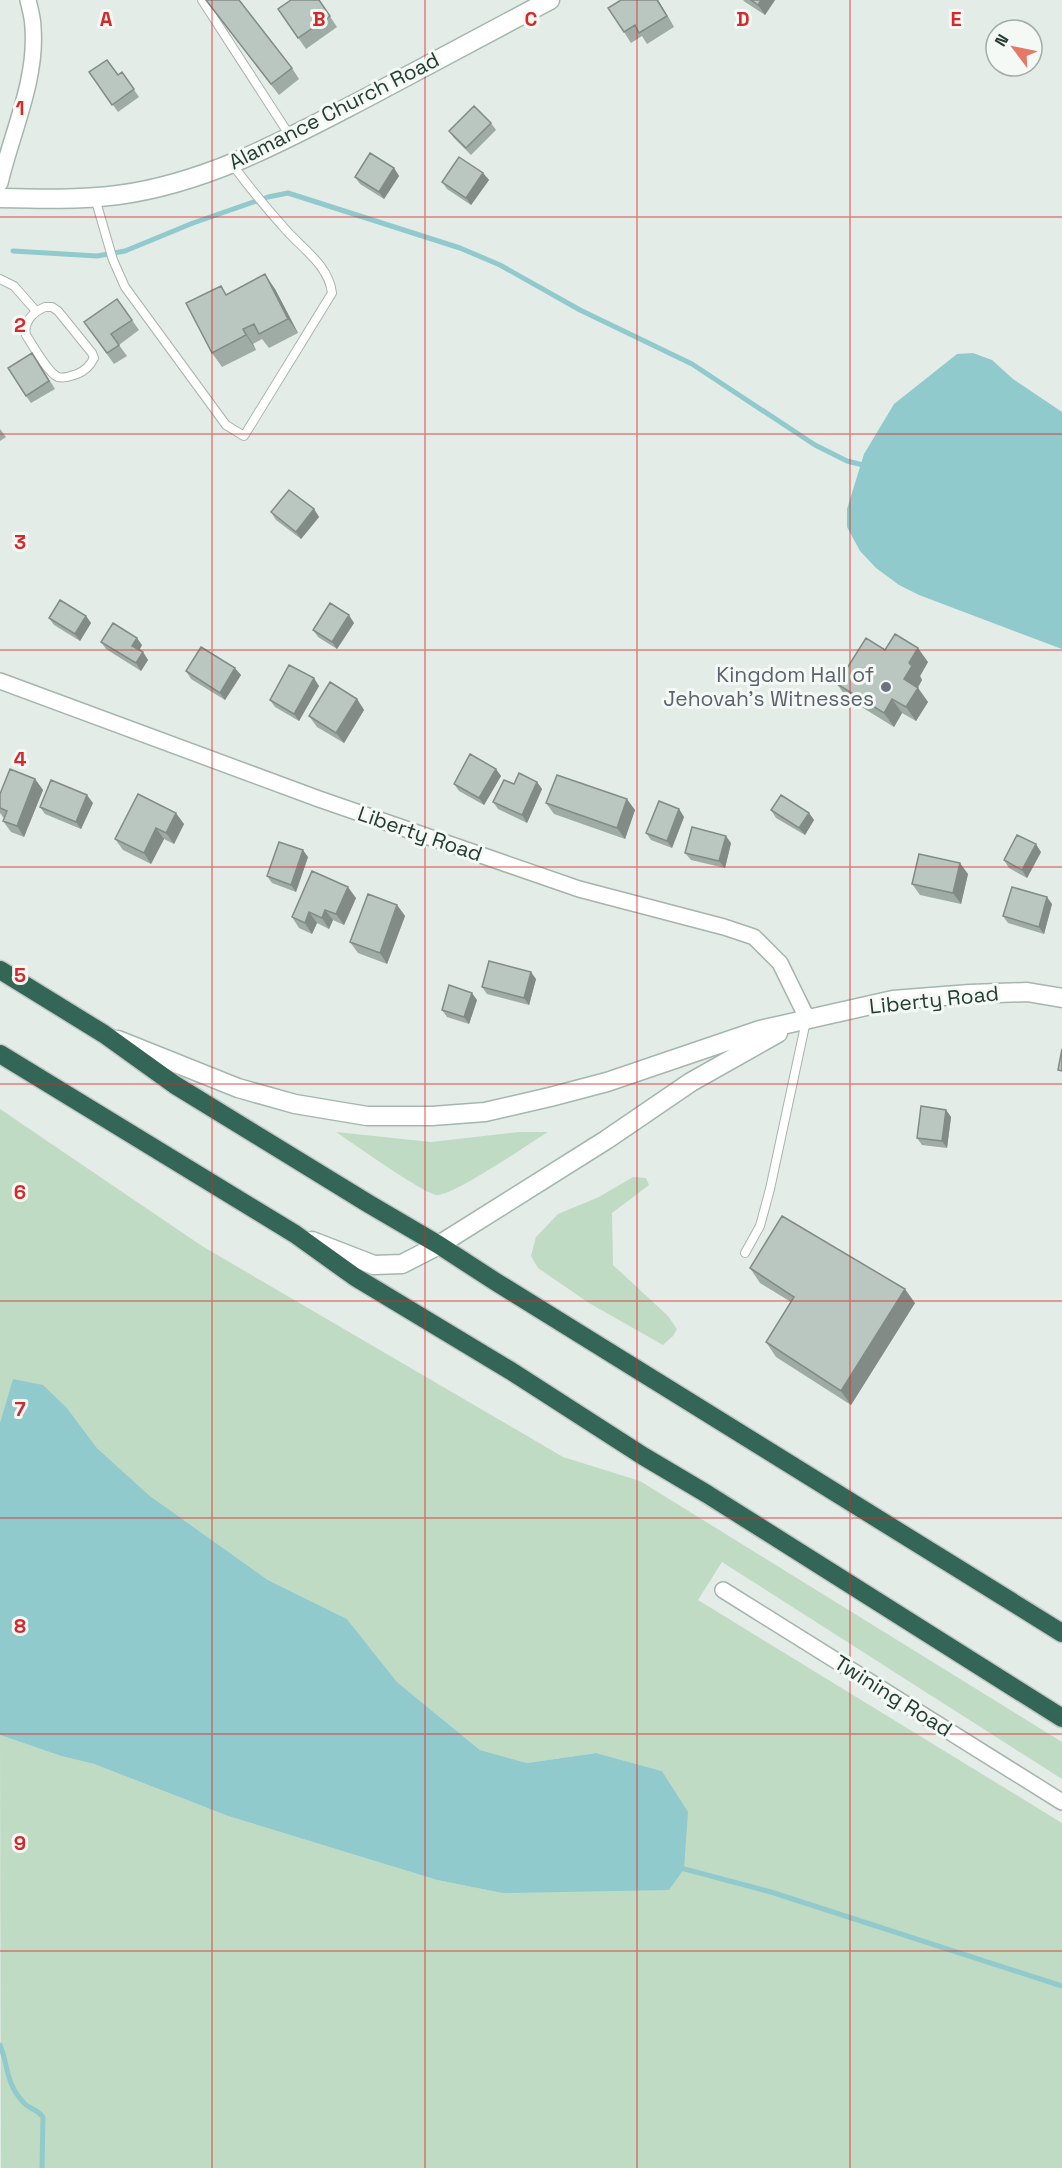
<svg xmlns="http://www.w3.org/2000/svg" width="1062" height="2168" font-family="'Space Grotesk',sans-serif">
	<style>
		.green { fill: #bfdbc3 }
		.water { fill: #91cacc }
		.lines { fill: none; stroke-linecap: round; stroke-linejoin: round }
		.stream { stroke: #91cacc; stroke-width: 5 }
		.lane-casing { stroke: #a7b4ad; stroke-width: 10 }
		.street-casing { stroke: #a7b4ad; stroke-width: 18 }
		.secondary-casing { stroke: #a3b7ae; stroke-width: 21 }
		.highway-casing { stroke: #c2c8c6; stroke-width: 21 }
		.lane { stroke: #fff; stroke-width: 8 }
		.street { stroke: #fff; stroke-width: 15 }
		.secondary { stroke: #fff; stroke-width: 18 }
		.highway { stroke: #336656; stroke-width: 18 }
		.wall { fill: #9faba5 }
		.shaded-wall { fill: #828b86 }
		.building { fill: #b9c7c0; stroke: #828b86; stroke-width: 1.5 }
		.grid { fill: none; stroke: #d62828; stroke-width: 1.5; stroke-opacity: 0.55 }
		.worship-dot { fill: #6b7280; stroke: #f4f9f6; stroke-width: 2 }
		.labels { text-anchor: middle; stroke-width: 6; stroke-linejoin: round; paint-order: stroke }
		.street-label { font-size: 21px; fill: #253c33; stroke: #f4f9f6 }
		.worship-label { font-size: 21px; fill: #5b616d; stroke: #f4f9f6; text-anchor: end }
		.grid-label { font-size: 20px; text-anchor: middle; font-weight: bold; fill: #d62828; stroke: #f4f9f6; stroke-width: 6; stroke-linejoin: round; paint-order: stroke }
	</style>
	<rect width="100%" height="100%" fill="#e4ece7"/>
	<!-- green -->
	<path class="green" d="M0 1109 202 1246 563 1457 640 1481 1062 1742V1779L722 1562 698 1600 1062 1823V2168H1L0 1735 61 1756 94 1764 228 1816 437 1880 502 1893 688 1813 662 1771 596 1753 527 1763 480 1750 397 1682 347 1619 268 1580 150 1496 97 1448 67 1408 0 1423Z
		M336 1132 431 1142 519 1132H548C530 1143 453 1196 437 1195 424 1194 351 1142 336 1132Z
		M633 1177 646 1178 649 1185 612 1213 613 1265 668 1316 677 1329 673 1336 663 1345 589 1303 538 1268 531 1256 536 1237 558 1214 599 1197Z"/>
	<!-- water -->
	<path class="water" d="M973 353 992 360 1013 379 1062 412V649L919 595 899 585 876 568 860 551 847 527V509L864 454 894 404 957 354Z
		M13 1379 43 1385 67 1408 97 1448 150 1496 268 1580 347 1619 397 1682 480 1750 527 1763 596 1753 662 1771 688 1812 684 1869 669 1890 502 1893 437 1880 228 1816 94 1764 61 1756 0 1735V1423Z"/>
	<g class="lines">
		<!-- stream -->
		<path class="stream" d="M13 251 97 256 125 251 193 223 268 197 288 193 460 248 500 265 580 310 692 364 815 445 847 461 867 466
			M677 1867 771 1892 1062 1986
			M0 2045C9 2067 5 2083 24 2103 29 2109 35 2107 43 2117L42 2168"/>
		<defs>
			<path id="lane" d="M202 0 290 136
				M95 198 113 260 125 287 226 425 244 436 332 293C329 266 303 249 286 230 267 209 249 187 232 164
				M0 279 14 286 36 311
				M45 307H52L58 311 92 353 94 358C90 366 85 371 77 374 71 376 64 379 58 377 48 373 32 344 26 335 23 322 33 312 45 307Z
				M745 1253 760 1226 770 1189 806 1021"/>
			<path id="street" d="M0 183C12 132 37 80 33 28 33 18 30 9 28 0
				M0 681 319 799 579 889 724 927 754 937 780 963 807 1018
				M723 1590 1062 1802"/>
			<path id="secondary" d="M0 198C39 199 79 200 118 195 208 183 287 139 366 98 427 65 489 33 550 0
				M118 1040 238 1088 295 1104 367 1116H432L485 1112 550 1097 607 1082 760 1030 893 1000 970 994 1027 992 1062 998
				M312 1241 374 1265 402 1264 439 1245 606 1140 691 1082 778 1033"/>
			<path id="highway" d="M0 970 104 1034 175 1085 369 1204 439 1245 496 1282 1062 1633
				M0 1054 295 1234 355 1277 511 1371 643 1456 707 1494 1062 1718"/>
		</defs>
		<!-- lane casing -->
		<use href="#lane" class="lane-casing"/>
		<!-- street casing -->
		<use href="#street" class="street-casing"/>
		<!-- secondary casing -->
		<use href="#secondary" class="secondary-casing"/>
		<!-- highway casing -->
		<use href="#highway" class="highway-casing"/>
		<!-- lane -->
		<use href="#lane" class="lane"/>
		<!-- street -->
		<use href="#street" class="street"/>
		<!-- secondary -->
		<use href="#secondary" class="secondary"/>
		<!-- highway -->
		<use href="#highway" class="highway"/>
	</g>
	<!-- wall -->
	<path class="wall" d="M205 0 292 68 299 79 279 95Z
		M319 0 337 27 306 49 278 9Z
		M658 0 674 27 647 44 642 36 631 43 624 32Z
		M743 0H775L765 15 745 2Z
		M89 72 118 75 122 72 139 97 118 112Z
		M491 123 496 130 471 155 454 138 449 131Z
		M394 168 399 176 384 199 360 184 355 177Z
		M483 173 489 180 471 205 447 189 442 182Z
		M275 289 298 333 269 348 262 339 253 344 256 350 222 367 212 353 227 294Z
		M117 299 139 330 119 345 127 356 114 364 84 322Z
		M37 360 55 389 31 403 26 396Z
		M0 429 6 437 0 441Z
		M314 509 319 517 301 539 276 520 271 512Z
		M86 616 91 623 80 641 54 625 49 618Z
		M354 623 337 649 318 637 313 630Z
		M101 642 142 645 139 650 143 652 148 660 141 671 106 649Z
		M885 650 928 662 920 676 922 680 918 688 928 702 916 721 902 713 894 727 847 698 837 684Z
		M186 671 241 675 225 700 191 679Z
		M319 686 299 721 275 707 270 700Z
		M357 699 364 710 344 743 317 727 309 716Z
		M496 769 501 776 484 805 459 791 454 784Z
		M35 779 43 790 24 837 11 832 3 821 5 818 3 817 0 813V794Z
		M537 782 542 789 527 823 498 809 493 802 514 784Z
		M138 794 184 824 174 844 164 839 151 864 123 850 115 839Z
		M93 803 81 829 45 814 40 807Z
		M546 803 635 810 625 839 554 814Z
		M679 809 684 817 672 848 651 840 646 833Z
		M771 810 809 813 814 820 805 835 776 818Z
		M731 843 725 868 691 860 685 853Z
		M1041 852 1027 878 1009 868 1004 860Z
		M308 857 296 892 272 883 267 876Z
		M968 874 961 904 920 895 912 884Z
		M356 898 344 925 333 920 329 929 317 923 312 934 299 928 292 917Z
		M1052 904 1044 934 1008 923 1003 916Z
		M397 905 405 916 387 964 358 953 350 942Z
		M536 979 529 1005 487 994 482 987Z
		M477 1000 469 1024 447 1017 442 1010Z
		M946 1110 951 1117 947 1148 922 1145 917 1138Z
		M750 1268 915 1303 851 1405 776 1357 766 1342 791 1302 760 1283Z"/>
	<!-- shaded-wall -->
	<path class="shaded-wall" d="M657 0H658L674 27 667 16Z
		M761 0H775L765 15 758 5Z
		M394 168 399 176 384 199 379 192Z
		M483 173 489 180 471 205 466 198Z
		M265 274 275 289 298 333 288 319Z
		M243 329 253 344 256 350 246 335Z
		M314 509 319 517 301 539 296 532Z
		M349 615 354 623 337 649 332 642Z
		M86 616 91 623 80 641 75 634Z
		M137 638 142 645 138 653 132 646Z
		M918 648 928 662 920 676 922 680 914 693 904 679 909 663Z
		M143 652 148 660 141 671 136 663Z
		M235 668 241 675 225 700 220 693Z
		M314 678 319 686 299 721 294 714Z
		M918 688 928 702 916 721 906 707Z
		M357 699 364 710 344 743 336 733Z
		M892 699 902 713 894 727 884 713Z
		M496 769 501 776 484 805 479 798Z
		M35 779 43 790 24 837 17 826Z
		M537 782 542 789 527 823 522 815Z
		M87 795 93 803 81 829 76 822Z
		M627 799 635 810 625 839 617 828Z
		M679 809 684 817 672 848 667 841Z
		M176 813 184 824 174 844 166 833Z
		M809 813 814 820 805 835 799 828Z
		M156 828 164 839 151 864 144 853Z
		M726 836 731 843 725 868 719 861Z
		M1036 844 1041 852 1027 878 1022 870Z
		M303 850 308 857 296 892 291 885Z
		M960 863 968 874 961 904 953 893Z
		M348 887 356 898 344 925 336 914Z
		M1047 897 1052 904 1044 934 1039 927Z
		M397 905 405 916 387 964 380 953Z
		M325 910 333 920 329 929 322 918Z
		M309 912 317 923 312 934 305 923Z
		M531 972 536 979 529 1005 524 998Z
		M472 993 477 1000 469 1024 464 1017Z
		M946 1110 951 1117 947 1148 942 1141Z
		M905 1289 915 1303 851 1405 841 1391Z"/>
	<!-- building -->
	<path class="building" d="M206 0H239L292 68 271 84Z
		M291 0H319L330 16 298 38 278 9Z
		M621 0H657L667 16 639 33 635 25 624 32 608 8Z
		M751 0H761L758 5Z
		M107 60 118 75 122 72 134 89 112 105 89 72Z
		M474 106 491 123 466 148 449 131Z
		M370 153 394 168 379 192 355 177Z
		M459 157 483 173 466 198 442 182Z
		M265 274 288 319 259 334 254 324 243 329 246 335 212 353 186 303 221 286 226 295Z
		M117 299 132 320 111 334 119 345 107 353 84 322Z
		M32 353 49 381 26 396 8 368Z
		M289 490 314 509 296 532 271 512Z
		M60 600 86 616 75 634 49 618Z
		M330 603 349 615 332 642 313 630Z
		M113 623 137 638 132 646 143 652 136 663 101 642Z
		M895 634 918 648 909 663 912 666 904 679 918 688 906 707 892 699 884 713 837 684 866 638 885 650Z
		M201 647 235 668 220 693 186 671Z
		M289 665 314 678 294 714 270 700Z
		M330 682 357 699 336 733 309 716Z
		M470 754 496 769 479 798 454 784Z
		M10 769 35 779 17 826 3 821 7 811 0 808V794Z
		M519 773 537 782 522 815 493 802 504 780 514 784Z
		M557 775 627 799 617 828 546 803Z
		M51 780 87 795 76 822 40 807Z
		M138 794 176 813 166 833 156 828 144 853 115 839Z
		M781 795 809 813 799 828 771 810Z
		M659 801 679 809 667 841 646 833Z
		M692 827 726 836 719 861 685 853Z
		M1017 835 1036 844 1022 870 1004 860Z
		M279 842 303 850 291 885 267 876Z
		M919 854 960 863 953 893 912 884Z
		M312 871 348 887 336 914 325 910 322 918 309 912 305 923 292 917Z
		M1012 887 1047 897 1039 927 1003 916Z
		M368 894 397 905 380 953 350 942Z
		M489 961 531 972 524 998 482 987Z
		M449 985 472 993 464 1017 442 1010Z
		M1062 1049V1071L1058 1070Z
		M921 1106 946 1110 942 1141 917 1138Z
		M782 1216 905 1289 841 1391 766 1342 794 1297 750 1268Z"/>
	<!-- grid -->
	<path class="grid" d="M212 0V2168M425 0V2168M637 0V2168M850 0V2168M0 217H1062M0 434H1062M0 650H1062M0 867H1062M0 1084H1062M0 1301H1062M0 1518H1062M0 1734H1062M0 1951H1062"/>
	<!-- markers -->
	<circle class="worship-dot" cx="886" cy="687" r="6"/>
	<g class="labels">
		<!-- street labels -->
		<g class="street-label">
			<text transform="translate(334 111) rotate(-27)" y="7">Alamance Church Road</text>
			<text transform="translate(420 834) rotate(19)" y="7">Liberty Road</text>
			<text transform="translate(934 1000) rotate(-6)" y="7">Liberty Road</text>
			<text transform="translate(893 1696) rotate(32)" y="7">Twining Road</text>
		</g>
		<!-- worship labels -->
		<g class="worship-label">
			<text x="874" y="682">Kingdom Hall of<tspan x="874" dy="24">Jehovah’s Witnesses</tspan></text>
		</g>
	</g>
	<g class="grid-label">
		<text x="106" y="26">A</text>
		<text x="319" y="26">B</text>
		<text x="531" y="26">C</text>
		<text x="743" y="26">D</text>
		<text x="956" y="26">E</text>
		<text x="20" y="115">1</text>
		<text x="20" y="332">2</text>
		<text x="20" y="549">3</text>
		<text x="20" y="766">4</text>
		<text x="20" y="982">5</text>
		<text x="20" y="1199">6</text>
		<text x="20" y="1416">7</text>
		<text x="20" y="1633">8</text>
		<text x="20" y="1850">9</text>
	</g>
	<!-- north arrow -->
	<g transform="translate(1014 48) rotate(302)"><circle r="28" fill="#f4f9f6" stroke="#a1ada8" stroke-width="1.5"/>
	<path d="M0-4.5L10 22L0 15L-10 22Z" fill="#e67868"/>
	<text y="-9" font-size="16" font-weight="bold" text-anchor="middle" fill="#253c33">N</text>
	</g>
</svg>
